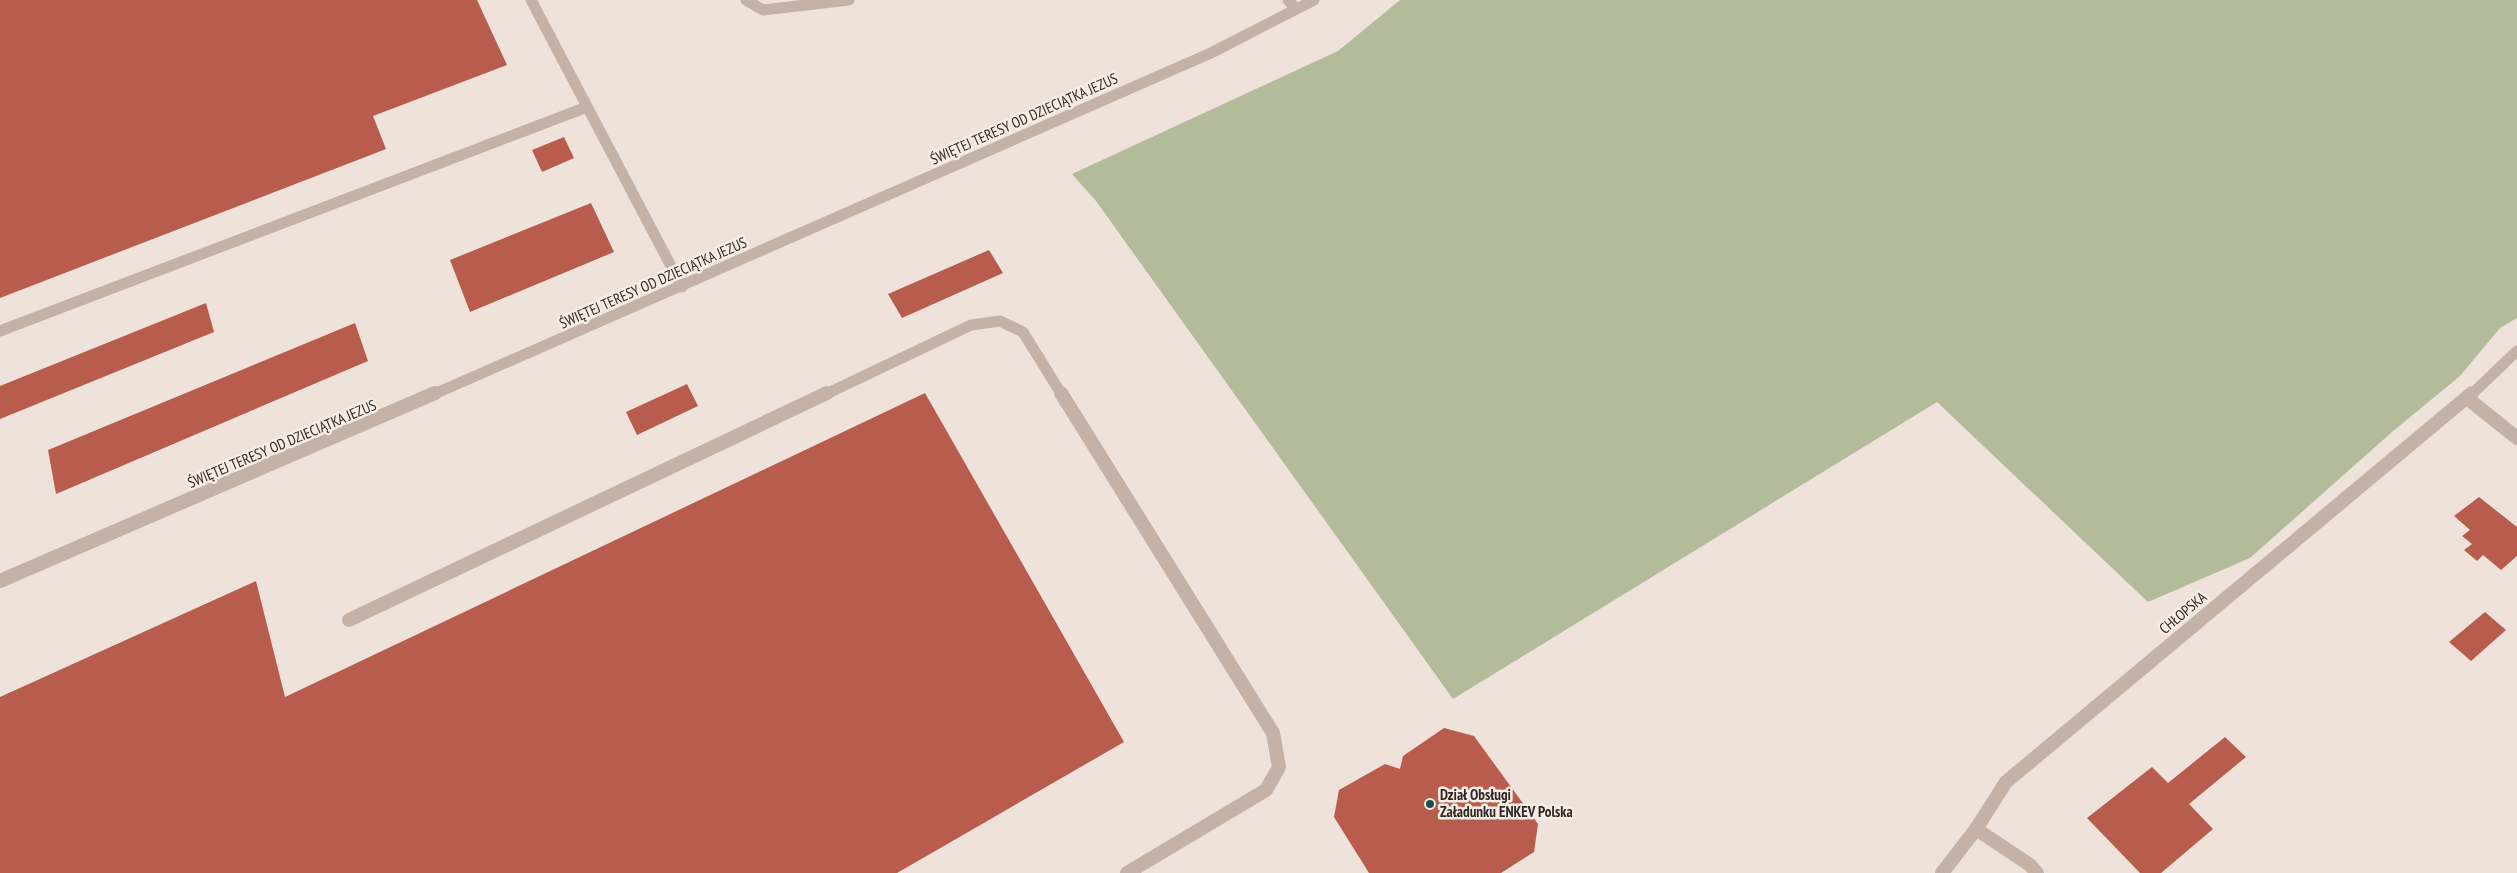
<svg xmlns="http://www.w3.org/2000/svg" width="2517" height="873" font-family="'PT Sans Narrow',sans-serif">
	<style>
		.green { fill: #b3bb9b }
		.building { fill: #b85d4e }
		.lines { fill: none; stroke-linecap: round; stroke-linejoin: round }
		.lane-far1 { stroke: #c4b2a7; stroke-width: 11 }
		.lane { stroke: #c4b2a7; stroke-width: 14 }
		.street-far1 { stroke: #c4b2a7; stroke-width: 11 }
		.street { stroke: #c4b2a7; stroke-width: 14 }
		.poi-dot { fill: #214e4d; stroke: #f6ede5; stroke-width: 2 }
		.labels { text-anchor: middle; stroke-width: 5; stroke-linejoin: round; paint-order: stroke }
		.street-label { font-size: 15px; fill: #322927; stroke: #f6ede5 }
		.poi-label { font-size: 15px; font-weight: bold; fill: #322927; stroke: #f6ede5; text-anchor: start }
	</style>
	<rect width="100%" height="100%" fill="#eee2da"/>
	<!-- green -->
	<path class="green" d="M1400 0H2517V318L2500 328 2460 376 2392 432 2250 558 2148 602 1937 402 1453 699 1096 201 1072 174 1338 51Z"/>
	<!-- building -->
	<path class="building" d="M0 0H477L507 65 373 116 386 149 0 298Z
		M564 137 574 158 542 172 532 150Z
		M591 203 614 252 470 312 450 260Z
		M989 250 1003 273 902 318 888 294Z
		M206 303 214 332 0 419V386Z
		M355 323 368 361 56 494 48 450Z
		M687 384 698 406 637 435 626 412Z
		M925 393 1124 742 897 873H0V697L256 581 285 697Z
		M2479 497 2517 527V556L2501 570 2483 555 2477 561 2464 550 2472 544 2462 536 2470 530 2454 516Z
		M2485 612 2506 630 2471 661 2449 642Z
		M1444 728 1474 736 1538 824 1534 852 1501 873H1369L1334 817 1339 790 1385 764 1400 769 1403 756Z
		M2225 737 2246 757 2189 804 2213 829 2161 873H2140L2087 818 2152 767 2168 783Z"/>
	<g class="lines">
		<!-- lane-far1 -->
		<path class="lane-far1" d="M531 0 682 287
			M746 0 763 10 849 0
			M1288 0 1296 9
			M0 331 587 107
			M824 395 971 325 1000 321 1023 332 1062 395"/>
		<!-- lane -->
		<path class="lane" d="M1061 393 1273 733 1279 767 1266 790 1127 873
			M349 620 827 393"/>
		<!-- street-far1 -->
		<path class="street-far1" d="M432 395 1211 53 1314 0
			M2471 395 2517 351"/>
		<!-- street -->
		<path class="street" d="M2467 398 2517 438
			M0 581 435 393
			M1976 829 2030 865 2037 873
			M1942 873 1976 829 2006 782 2472 393"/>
	</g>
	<!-- markers -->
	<circle class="poi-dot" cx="1430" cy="804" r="5"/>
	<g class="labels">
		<!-- street labels -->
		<g class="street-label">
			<text transform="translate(1024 119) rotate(-24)" y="5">ŚWIĘTEJ TERESY OD DZIECIĄTKA JEZUS</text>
			<text transform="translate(653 283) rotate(-24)" y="5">ŚWIĘTEJ TERESY OD DZIECIĄTKA JEZUS</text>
			<text transform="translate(282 444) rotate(-23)" y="5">ŚWIĘTEJ TERESY OD DZIECIĄTKA JEZUS</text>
			<text transform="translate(2183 613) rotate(-40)" y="5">CHŁOPSKA</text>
		</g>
		<!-- poi labels -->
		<g class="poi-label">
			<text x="1440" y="800">Dział Obsługi<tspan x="1440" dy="17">Załadunku ENKEV Polska</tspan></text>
		</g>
	</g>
</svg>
